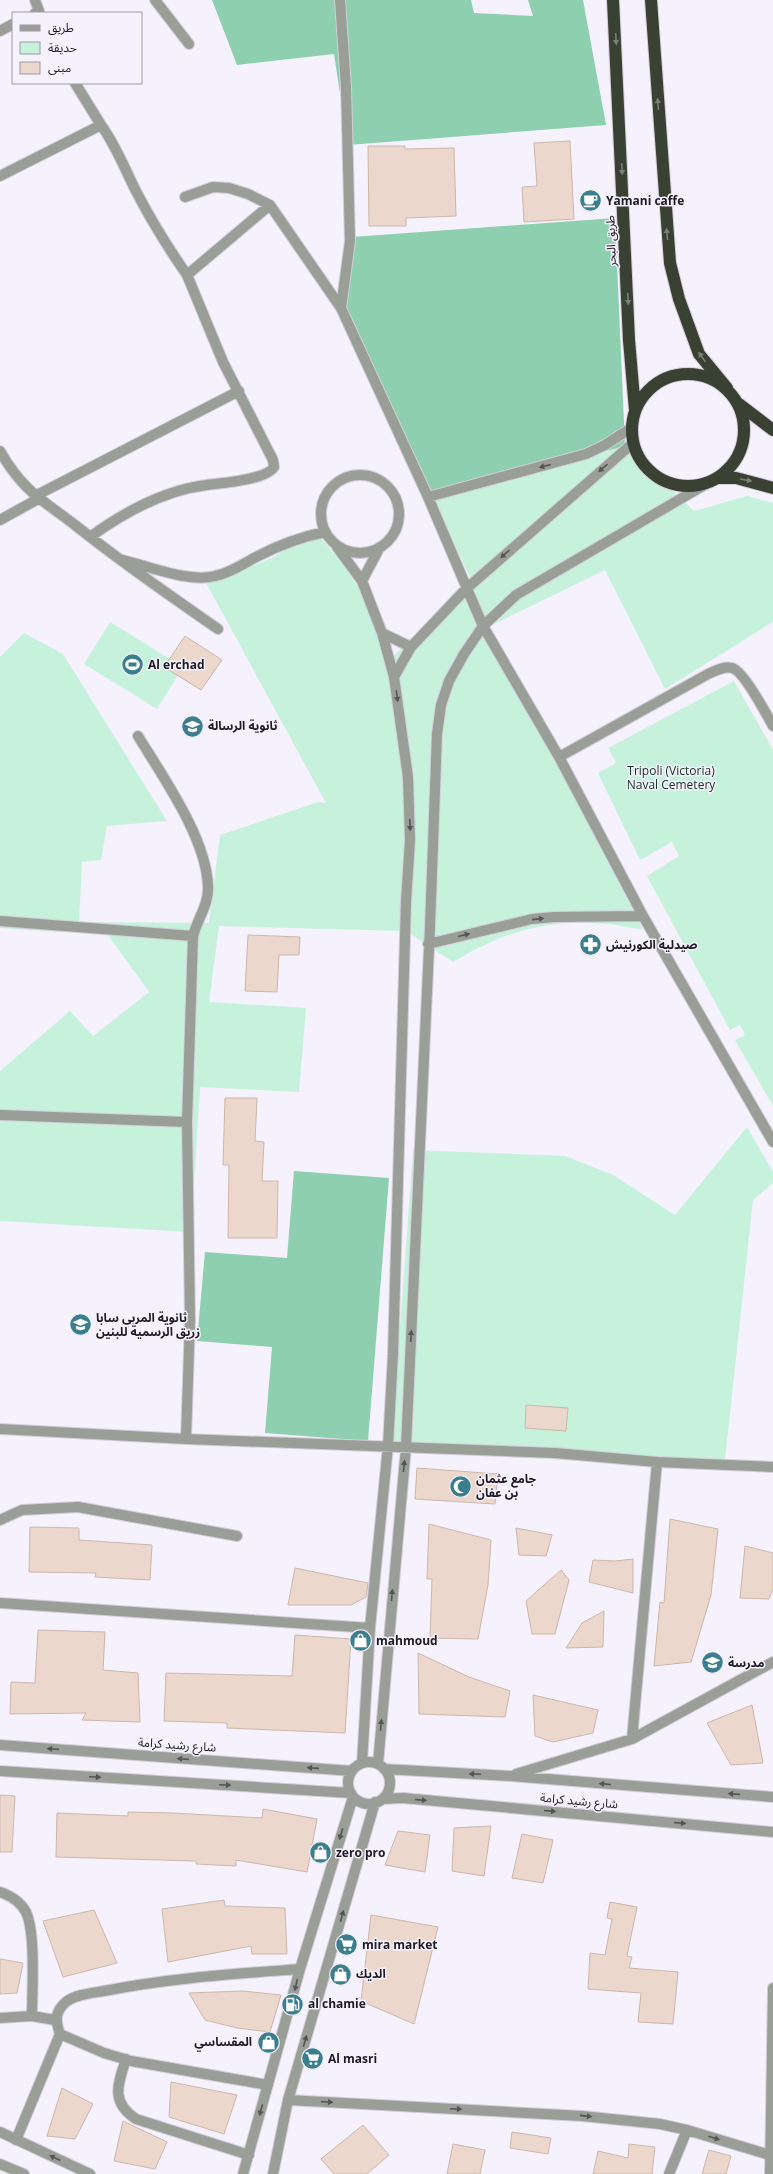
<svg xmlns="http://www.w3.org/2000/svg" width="773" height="2174" font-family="'Open Sans','Noto Sans Arabic',sans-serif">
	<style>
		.green { fill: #c6f2db }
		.forest { fill: #8dcfae }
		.building { fill: #ecd7cc; stroke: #cbb7ac }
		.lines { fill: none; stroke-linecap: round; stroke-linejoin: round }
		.minor-casing { stroke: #d2cfda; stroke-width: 12 }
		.highway-casing { stroke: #d2cfda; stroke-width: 14 }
		.minor { stroke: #999e96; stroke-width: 10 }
		.highway { stroke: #384132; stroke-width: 12 }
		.oneway { fill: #7a7f79 }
		.oneway2 { fill: #555556 }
		.labels { text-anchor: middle; stroke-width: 3; stroke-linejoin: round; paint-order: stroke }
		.poi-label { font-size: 12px; font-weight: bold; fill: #1d1a21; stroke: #f5f1fd; text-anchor: start }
		.street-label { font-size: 12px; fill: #1d1a21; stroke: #f5f1fd }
		.park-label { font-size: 12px; fill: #123123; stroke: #f5f1fd }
	</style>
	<rect width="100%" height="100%" fill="#f5f1fd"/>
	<!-- green -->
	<path class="green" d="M625 446 694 511 747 496 773 503V622L665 689 605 570 490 626 643 930C571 914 515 924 453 962L406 931 219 926 209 1002 306 1008 299 1092 200 1087 191 1232 0 1221V1071L70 1011 93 1036 149 992 108 935 0 928V657L24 633 63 654 167 821 107 826 101 860 82 862 79 922 209 923 220 835 318 802 326 803 205 581 243 570 274 557 313 530 340 560 366 599 392 657 473 584 433 497Z
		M110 622 183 667 157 709 84 664Z
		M734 681 773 750V1106L735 1040 745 1035 740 1025 730 1030 647 876 679 856 672 842 640 860 598 773 616 763 608 748Z
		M747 1127 773 1172V1183L753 1200 724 1469 391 1450 413 1150 565 1156 613 1175 675 1215Z"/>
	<!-- forest -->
	<path class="forest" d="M212 0H471L474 13 533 16 528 0H583L606 125 348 145 334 54 237 65Z
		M615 218 625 446 433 497 340 301 352 237Z
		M294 1171 389 1178 368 1441 265 1433 272 1347 197 1341 205 1252 287 1258Z"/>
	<!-- building -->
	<path class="building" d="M570 141 574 219 524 222 522 187 537 186 534 143Z
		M368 146H405V149L454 148 456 216 406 218V226H369Z
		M185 636 222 660 201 690 164 667Z
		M248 935 300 937 299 955H279L277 992 245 991Z
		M225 1098H257L255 1141 264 1142 262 1181H278L277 1238H228L229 1165H223Z
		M526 1405 568 1408 566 1431 525 1428Z
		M417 1468 498 1474 495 1504 415 1499Z
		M670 1519 718 1529 711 1595 691 1662 654 1666 660 1602 664 1603Z
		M429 1524 491 1540 488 1585 478 1639 430 1638 432 1579H427Z
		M30 1527 79 1528V1540L152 1545 150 1580 95 1577 96 1573 29 1572Z
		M516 1528 552 1535 546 1556 519 1555Z
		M745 1546 773 1553V1589L769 1599 740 1598Z
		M633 1559V1593L589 1582 593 1560 615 1561Z
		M295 1568 368 1583 366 1597 351 1605H288Z
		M561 1570 569 1580 555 1634H532L526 1601Z
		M604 1611 603 1647 566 1648 582 1623Z
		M38 1630 105 1632 103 1670 138 1673 140 1722 82 1720 86 1713 10 1714 11 1682 35 1683Z
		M295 1635 351 1639 345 1733 227 1728V1723L164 1721 166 1673 292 1676Z
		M418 1653 469 1677 510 1691 505 1717 419 1714Z
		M533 1695 598 1710 593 1733 553 1742 535 1736Z
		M752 1705 763 1763 731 1765 707 1723Z
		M0 1795 15 1796 12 1852H0Z
		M263 1809 317 1819 307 1872 236 1860V1866L196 1864V1861L56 1857 57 1813 128 1816V1812L172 1813 262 1818Z
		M491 1826 484 1876 452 1871 454 1828Z
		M398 1831 430 1835 425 1872 385 1865Z
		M522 1834 553 1840 543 1883 512 1878Z
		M224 1900 225 1906 285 1908 287 1954H252L251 1946 168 1962 162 1909Z
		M610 1902 637 1907 627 1956 632 1957 629 1968 678 1972 673 2024 638 2022 641 1993 588 1989 590 1953 605 1955 612 1919 607 1918Z
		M94 1910 117 1963 63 1977 43 1921Z
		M371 1915 438 1927 414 2024 361 2001Z
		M0 1959 23 1963 17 1993 0 1994Z
		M243 1991 281 1995 270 2032 237 2028 205 2020 189 1993Z
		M171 2082 237 2095 224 2134 169 2117Z
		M62 2088 93 2104 75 2139 47 2136Z
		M123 2121 167 2142 155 2169 114 2161Z
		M363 2125 389 2155 367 2174H334L321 2159Z
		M512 2132 551 2138 548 2154 510 2148Z
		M453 2144 485 2150 480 2174H447Z
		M629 2144 655 2147 652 2174H593L598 2151 628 2158Z
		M709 2150 731 2156 726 2174H702Z"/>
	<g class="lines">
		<defs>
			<path id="minor" d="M155 0 189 44
				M340 0 346 87 350 241 341 308
				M35 13 39 11 35 0
				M0 31 13 24
				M75 83 101 125
				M0 176 101 125C117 147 125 170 137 193 152 222 169 249 187 275L270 205
				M185 197 213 187 229 188 248 194 270 205 341 308 428 497 483 626 559 757 643 916 773 1142
				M0 451C22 490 41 499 75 525 121 562 169 595 218 629
				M321 514a39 39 0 1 1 78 0a39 39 0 1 1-78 0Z
				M35 496 239 391
				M428 497 586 454 605 445 631 428
				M0 520 38 499
				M90 537C123 513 165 490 207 485 222 483 266 480 274 467L273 460 223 362 187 275
				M337 547 362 581 382 633 394 677
				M122 560C149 566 189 583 215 576 230 573 243 564 256 557 279 545 300 537 325 532
				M362 581 380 547
				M382 633 411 647
				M138 736C163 777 207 839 208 887 209 904 197 920 193 936L187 1122 190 1320 186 1439
				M559 757 708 674C715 671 724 666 732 668 743 670 767 715 773 726
				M0 921 193 936
				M428 944 532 919 554 917 643 916
				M0 1115 187 1122
				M0 1429 186 1439 555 1453 657 1462 773 1467
				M0 1520 22 1510 78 1507 237 1536
				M0 1603 370 1628
				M632 1739 657 1462
				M0 1745 352 1771
				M348 1783a21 21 0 1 1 42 0a21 21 0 1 1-42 0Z
				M362 1763 370 1628 388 1446 393 1354 406 902 410 840 408 777 394 677 411 647 466 589 633 443
				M378 1764 406 1447 430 927 437 734 441 705 449 681 464 654 483 626 516 595 706 484
				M384 1769 510 1776 773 1797
				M0 1771 351 1793
				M516 1774 632 1739 773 1662
				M382 1799 403 1798 773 1832
				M0 1892C11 1896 20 1901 26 1912 36 1934 32 1991 32 2016
				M0 2018 32 2016 55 2020
				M126 2059C118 2084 110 2102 136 2119L249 2155
				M268 2085 131 2061 104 2053 60 2034C55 2021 55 2011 66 2002 76 1994 93 1993 104 1991 169 1978 234 1974 300 1969
				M288 2100 582 2116 660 2124 687 2130 773 2156
				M0 2132 90 2174
				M16 2140 60 2034
				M0 2164 24 2174
				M243 2174 300 1969 353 1797
				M273 2174 288 2100 375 1802
				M669 2174 687 2130
				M770 2174 773 1988"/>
			<path id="highway" d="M613 0 629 340 635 410
				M651 0 670 263 679 299 699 354 727 388
				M632 430a56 56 0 1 1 112 0a56 56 0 1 1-112 0Z
				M739 404 773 430
				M717 478H736L773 488"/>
		</defs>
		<!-- minor casing -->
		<use href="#minor" class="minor-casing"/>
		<!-- highway casing -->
		<use href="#highway" class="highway-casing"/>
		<!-- minor -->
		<use href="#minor" class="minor"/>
		<!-- highway -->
		<use href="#highway" class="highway"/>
	</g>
	<!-- one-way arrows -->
	<defs><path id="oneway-solid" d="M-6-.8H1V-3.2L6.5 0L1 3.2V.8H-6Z"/></defs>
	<g class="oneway">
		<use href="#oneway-solid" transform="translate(616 39) rotate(87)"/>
		<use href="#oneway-solid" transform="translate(658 104) rotate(-94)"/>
		<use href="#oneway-solid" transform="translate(622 169) rotate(88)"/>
		<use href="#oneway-solid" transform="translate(667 234) rotate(-95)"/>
		<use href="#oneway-solid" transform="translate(628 299) rotate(88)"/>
		<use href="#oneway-solid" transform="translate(702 357) rotate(-126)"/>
		<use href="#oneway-solid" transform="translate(746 480) rotate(10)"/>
	</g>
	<g class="oneway2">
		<use href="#oneway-solid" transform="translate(545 466) rotate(165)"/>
		<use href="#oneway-solid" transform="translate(603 468) rotate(139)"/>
		<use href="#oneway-solid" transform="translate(505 554) rotate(138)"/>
		<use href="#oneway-solid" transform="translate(397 696) rotate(83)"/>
		<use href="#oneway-solid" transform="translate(410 825) rotate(88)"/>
		<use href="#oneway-solid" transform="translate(538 919) rotate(-6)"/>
		<use href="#oneway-solid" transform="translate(464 935) rotate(-14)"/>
		<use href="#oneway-solid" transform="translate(411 1336) rotate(-87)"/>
		<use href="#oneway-solid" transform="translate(404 1466) rotate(-85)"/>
		<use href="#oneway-solid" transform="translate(392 1595) rotate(-85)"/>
		<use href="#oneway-solid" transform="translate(381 1725) rotate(-85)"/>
		<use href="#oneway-solid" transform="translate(53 1749) rotate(-176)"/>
		<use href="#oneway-solid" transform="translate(183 1759) rotate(-176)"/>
		<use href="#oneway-solid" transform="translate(313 1768) rotate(-176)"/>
		<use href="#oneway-solid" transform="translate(475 1774) rotate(-177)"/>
		<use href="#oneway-solid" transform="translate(95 1777) rotate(3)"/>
		<use href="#oneway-solid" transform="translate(605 1784) rotate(-175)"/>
		<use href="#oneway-solid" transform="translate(225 1785) rotate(3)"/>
		<use href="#oneway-solid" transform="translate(734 1794) rotate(-176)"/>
		<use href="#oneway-solid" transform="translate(421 1800) rotate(5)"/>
		<use href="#oneway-solid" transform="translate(550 1811) rotate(5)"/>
		<use href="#oneway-solid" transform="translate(680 1823) rotate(5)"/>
		<use href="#oneway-solid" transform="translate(341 1834) rotate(107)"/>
		<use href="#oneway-solid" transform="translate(342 1916) rotate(-74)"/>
		<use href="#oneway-solid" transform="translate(296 1985) rotate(103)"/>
		<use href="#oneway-solid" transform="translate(305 2041) rotate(-74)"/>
		<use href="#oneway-solid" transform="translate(327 2102) rotate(3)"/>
		<use href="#oneway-solid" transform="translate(456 2109) rotate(3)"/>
		<use href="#oneway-solid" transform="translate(261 2110) rotate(105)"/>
		<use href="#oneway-solid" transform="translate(586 2116) rotate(6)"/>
		<use href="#oneway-solid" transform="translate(714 2138) rotate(17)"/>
		<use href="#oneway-solid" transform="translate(55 2158) rotate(-156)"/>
	</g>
	<!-- icons -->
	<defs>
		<symbol id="cafe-disc" viewBox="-11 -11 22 22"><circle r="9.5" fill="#3b7f8e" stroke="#f5f1fd"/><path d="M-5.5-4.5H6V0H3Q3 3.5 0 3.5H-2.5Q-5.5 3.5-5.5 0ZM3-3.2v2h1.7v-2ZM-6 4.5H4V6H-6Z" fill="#fff"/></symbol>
		<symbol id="stadium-disc" viewBox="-11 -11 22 22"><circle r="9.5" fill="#3b7f8e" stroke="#f5f1fd"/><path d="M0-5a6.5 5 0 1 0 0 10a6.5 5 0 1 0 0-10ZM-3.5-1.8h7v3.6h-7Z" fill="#fff"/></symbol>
		<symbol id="school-disc" viewBox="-11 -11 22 22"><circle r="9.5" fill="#3b7f8e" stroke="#f5f1fd"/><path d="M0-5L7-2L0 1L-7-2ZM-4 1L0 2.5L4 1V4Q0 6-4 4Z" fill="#fff"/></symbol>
		<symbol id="pharmacy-disc" viewBox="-11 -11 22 22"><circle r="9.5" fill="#3b7f8e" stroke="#f5f1fd"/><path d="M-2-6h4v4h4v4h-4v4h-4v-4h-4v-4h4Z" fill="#fff"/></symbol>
		<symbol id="mosque-disc" viewBox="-11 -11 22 22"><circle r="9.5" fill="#3b7f8e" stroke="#f5f1fd"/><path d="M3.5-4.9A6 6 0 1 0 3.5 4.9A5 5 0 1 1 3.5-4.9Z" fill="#fff"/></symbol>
		<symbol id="shop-disc" viewBox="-11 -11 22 22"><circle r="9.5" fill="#3b7f8e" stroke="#f5f1fd"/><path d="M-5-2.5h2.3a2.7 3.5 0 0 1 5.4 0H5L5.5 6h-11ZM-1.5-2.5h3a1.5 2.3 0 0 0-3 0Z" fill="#fff"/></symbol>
		<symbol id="supermarket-disc" viewBox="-11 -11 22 22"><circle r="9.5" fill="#3b7f8e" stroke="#f5f1fd"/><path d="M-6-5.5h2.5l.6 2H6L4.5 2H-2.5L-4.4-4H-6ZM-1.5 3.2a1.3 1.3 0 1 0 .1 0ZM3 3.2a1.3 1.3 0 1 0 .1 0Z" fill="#fff"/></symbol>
		<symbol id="fuel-disc" viewBox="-11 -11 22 22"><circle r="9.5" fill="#3b7f8e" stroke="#f5f1fd"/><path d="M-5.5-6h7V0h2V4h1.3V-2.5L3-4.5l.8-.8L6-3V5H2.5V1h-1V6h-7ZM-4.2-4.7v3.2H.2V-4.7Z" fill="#fff"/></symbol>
	</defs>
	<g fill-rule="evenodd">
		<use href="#cafe-disc" x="578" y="188" width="25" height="25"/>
		<use href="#stadium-disc" x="120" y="652" width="25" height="25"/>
		<use href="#school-disc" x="180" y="714" width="25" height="25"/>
		<use href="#pharmacy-disc" x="578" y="932" width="25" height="25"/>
		<use href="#school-disc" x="68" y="1312" width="25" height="25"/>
		<use href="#mosque-disc" x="448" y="1474" width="25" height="25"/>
		<use href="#shop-disc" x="348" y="1628" width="25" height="25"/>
		<use href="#school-disc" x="700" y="1650" width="25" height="25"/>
		<use href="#shop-disc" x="308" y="1840" width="25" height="25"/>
		<use href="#supermarket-disc" x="334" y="1932" width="25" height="25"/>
		<use href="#shop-disc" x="328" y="1962" width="25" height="25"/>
		<use href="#fuel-disc" x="280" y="1992" width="25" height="25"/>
		<use href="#shop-disc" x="256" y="2030" width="25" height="25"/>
		<use href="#supermarket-disc" x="300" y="2046" width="25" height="25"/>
	</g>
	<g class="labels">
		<!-- poi labels -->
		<g class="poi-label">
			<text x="606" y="205">Yamani caffe</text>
			<text x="148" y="669">Al erchad</text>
			<text x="208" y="730">ثانوية الرسالة</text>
			<text x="606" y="949">صيدلية الكورنيش</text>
			<text x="96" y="1322">ثانوية المربي سابا<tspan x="96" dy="14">زريق الرسمية للبنين</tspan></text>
			<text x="476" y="1483">جامع عثمان<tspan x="476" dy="14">بن عفان</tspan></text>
			<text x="376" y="1645">mahmoud</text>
			<text x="728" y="1667">مدرسة</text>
			<text x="336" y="1857">zero pro</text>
			<text x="362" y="1949">mira market</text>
			<text x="356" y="1978">الديك</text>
			<text x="308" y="2008">al chamie</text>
			<text x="252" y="2046" text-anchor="end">المقساسي</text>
			<text x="328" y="2063">Al masri</text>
		</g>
		<!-- street labels -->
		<g class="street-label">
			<text transform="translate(611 241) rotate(-92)" y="4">طريق البحر</text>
			<text transform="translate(177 1745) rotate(4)" y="4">شارع رشيد كرامة</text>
			<text transform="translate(579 1801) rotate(5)" y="4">شارع رشيد كرامة</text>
		</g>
		<!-- park labels -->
		<g class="park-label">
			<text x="671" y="775">Tripoli (Victoria)<tspan x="671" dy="14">Naval Cemetery</tspan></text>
		</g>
	</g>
	<!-- legend -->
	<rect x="12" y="12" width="130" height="72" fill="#f5f1fd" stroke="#9f9ba5"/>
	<rect x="20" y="25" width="20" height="6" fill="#999e96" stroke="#9f9ba5"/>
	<text x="48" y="32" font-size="12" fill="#1d1a21">طريق</text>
	<rect x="20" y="42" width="20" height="12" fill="#c6f2db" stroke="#9f9ba5"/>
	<text x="48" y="52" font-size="12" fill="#1d1a21">حديقة</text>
	<rect x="20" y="62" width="20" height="12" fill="#ecd7cc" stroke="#9f9ba5"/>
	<text x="48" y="72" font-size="12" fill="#1d1a21">مبنى</text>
</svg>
